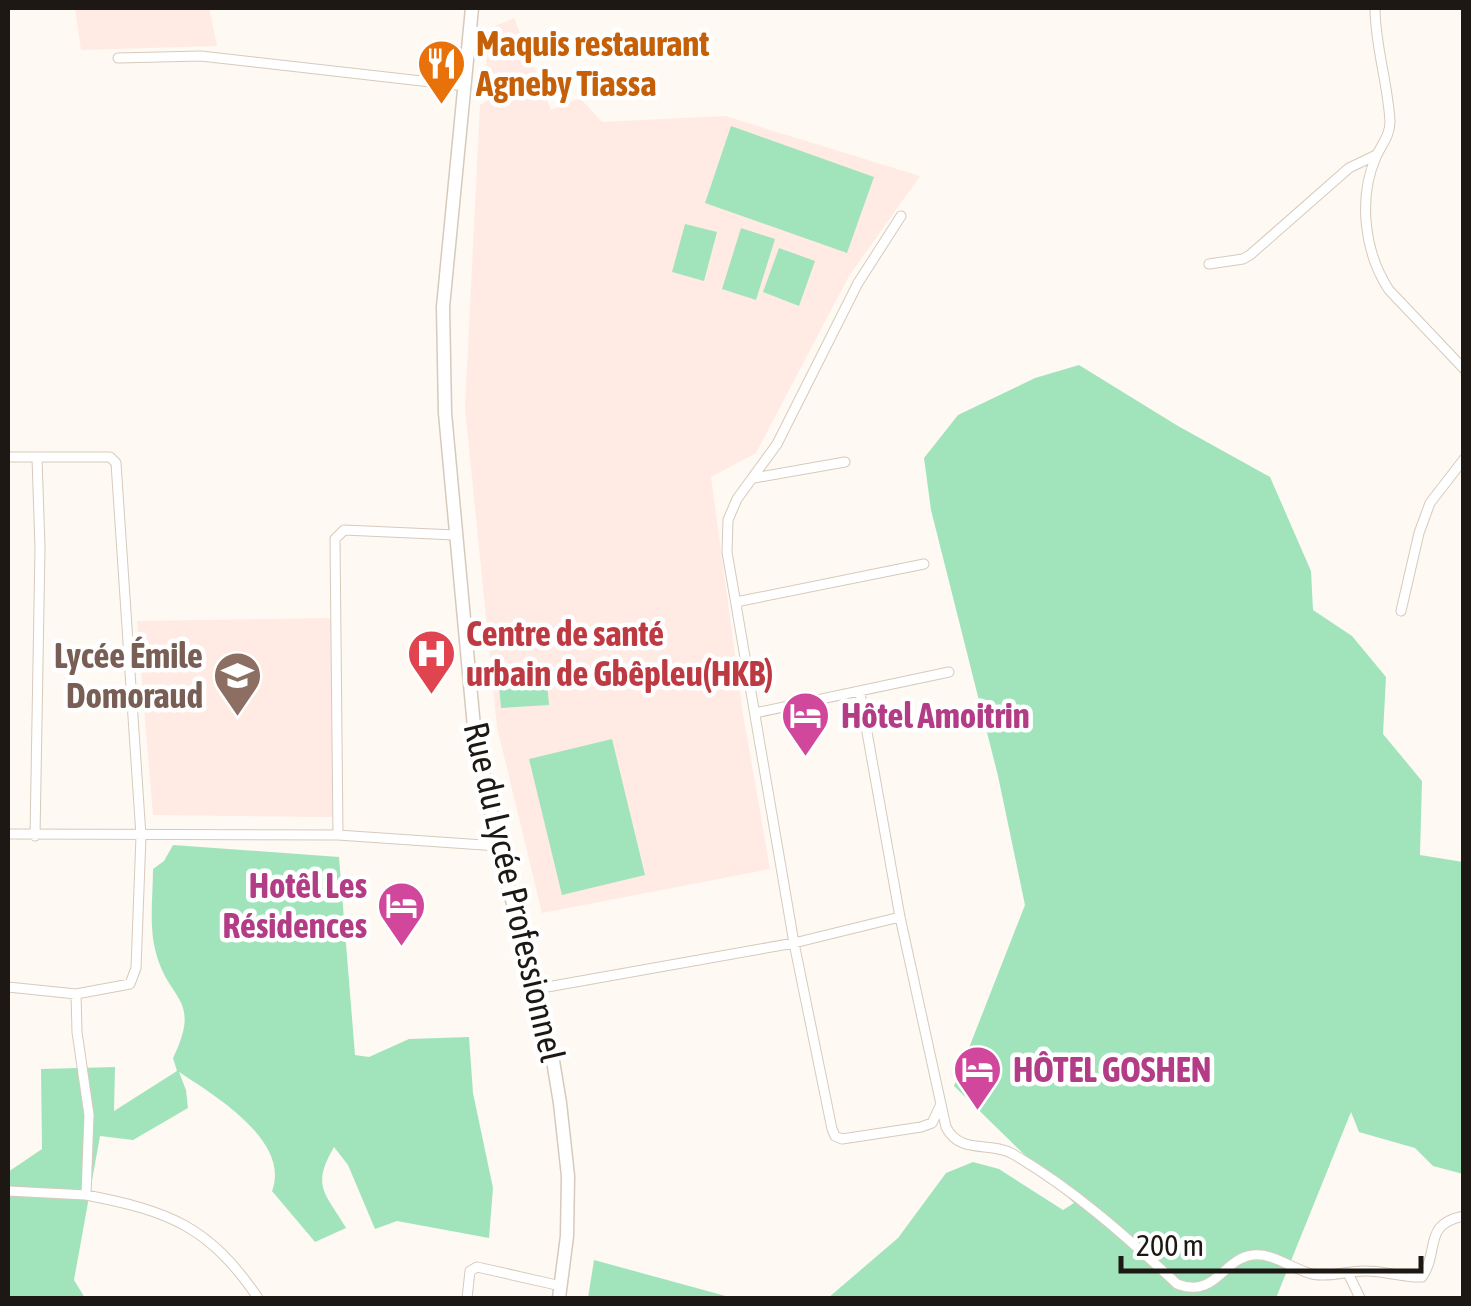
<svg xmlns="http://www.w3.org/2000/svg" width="1471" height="1306" font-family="'Asap Condensed',sans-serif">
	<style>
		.education { fill: #ffebe3 }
		.green { fill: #a1e4bc }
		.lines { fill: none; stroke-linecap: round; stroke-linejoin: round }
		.minor-casing { stroke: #d6cabc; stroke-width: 11 }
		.secondary-casing { stroke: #d6cabc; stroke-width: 15 }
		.minor { stroke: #fff; stroke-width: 9 }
		.secondary { stroke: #fff; stroke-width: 12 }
		.labels { text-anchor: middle; stroke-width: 9; stroke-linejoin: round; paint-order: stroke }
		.food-label { font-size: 35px; font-weight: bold; fill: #c56008; stroke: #fff; text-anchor: start }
		.health-label { font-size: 35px; font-weight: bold; fill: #be3a42; stroke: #fff; text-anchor: start }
		.education-label { font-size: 35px; font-weight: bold; fill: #785e54; stroke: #fff; text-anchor: end }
		.hotel-label { font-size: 35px; font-weight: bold; fill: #b23c85; stroke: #fff; text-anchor: start }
		.street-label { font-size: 35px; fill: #1d1813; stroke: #fff }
	</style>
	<rect width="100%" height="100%" fill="#fef9f3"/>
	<!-- education -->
	<path class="education" d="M75 8H209L217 46 81 50Z
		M514 18 551 110 580 98 602 122 725 116 920 176 849 276 756 453 711 477 743 714 770 869 542 913 497 727 465 408 480 105 492 98 484 85 490 28Z
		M332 618V817L153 815 137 621Z"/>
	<!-- green -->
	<path class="green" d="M731 126 874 177 847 253 705 203Z
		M685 224 717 232 704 281 672 272Z
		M741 228 775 239 756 300 722 289Z
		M779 248 815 261 799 306 763 292Z
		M1079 365 1178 426 1270 477 1311 571 1313 610 1352 636 1386 677 1383 734 1422 781 1420 855 1463 862V1174L1433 1166 1415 1148 1359 1132 1351 1112 1276 1298H828L898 1238 946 1173 973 1162 999 1169 1063 1210 1074 1203 954 1086 1025 905 998 776 931 510 924 458 958 415 1035 378Z
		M547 682 549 705 501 708 499 685Z
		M612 739 645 875 562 895 529 759Z
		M173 845 339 857 355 1055 369 1057 409 1039 469 1037 473 1093 493 1188 489 1238 397 1221 375 1229 348 1165 334 1147C311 1187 325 1192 346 1228L315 1242 272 1191C291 1141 214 1095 179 1072L186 1090 188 1108 133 1140 100 1136 74 1280 85 1298H8V1172L42 1149 41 1069 115 1067 114 1111 177 1071 173 1058C203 996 167 1002 155 949 149 925 153 894 153 869L164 861Z
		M594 1260 733 1298H588Z"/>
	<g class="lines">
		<defs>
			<path id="minor" d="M1375 8C1375 46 1388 83 1390 122 1390 136 1381 145 1376 157 1358 198 1364 252 1389 290L1464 369
				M118 58 201 56 457 85 466 83
				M901 216 858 283 777 444 737 499 728 520 727 552 794 943 832 1129 835 1136 842 1139 921 1127 932 1123 941 1104
				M1209 264 1243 259 1250 255 1349 168 1376 155
				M8 457H110L116 463 141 836 136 968 130 984 76 994 8 987
				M754 478 845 462
				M736 602 924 564
				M1401 611 1419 533 1430 503 1464 459
				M860 693 900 917 946 1127C960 1155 990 1141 1013 1154 1073 1189 1127 1237 1177 1284 1216 1299 1223 1258 1253 1255 1274 1253 1292 1269 1312 1274 1332 1278 1348 1270 1367 1271 1386 1271 1403 1278 1422 1277 1440 1251 1422 1224 1464 1216
				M755 713 949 672
				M8 834 338 835 498 846
				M338 835 335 539 344 530 455 535
				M35 836 40 548 37 458
				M536 989 794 943 900 917
				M76 994 77 1032 89 1115 86 1195C169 1211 209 1226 258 1298
				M8 1191 86 1195
				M1348 1273 1360 1298
				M467 1298 470 1271 477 1267 561 1286"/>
			<path id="secondary" d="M472 8 443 307 445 413 474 727 498 846 551 1049 560 1103 568 1176 567 1236 559 1298"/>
		</defs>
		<!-- minor casing -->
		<use href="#minor" class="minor-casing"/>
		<!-- secondary casing -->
		<use href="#secondary" class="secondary-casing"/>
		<!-- minor -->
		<use href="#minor" class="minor"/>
		<!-- secondary -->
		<use href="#secondary" class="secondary"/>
	</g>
	<!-- icons -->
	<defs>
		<symbol id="restaurant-pin" viewBox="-11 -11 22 30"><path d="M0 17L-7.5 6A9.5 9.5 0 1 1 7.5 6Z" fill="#e8710a" stroke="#fff"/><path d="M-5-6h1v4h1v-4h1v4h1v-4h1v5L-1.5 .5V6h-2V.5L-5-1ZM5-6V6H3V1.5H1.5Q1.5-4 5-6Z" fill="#fff"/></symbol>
		<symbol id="hospital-pin" viewBox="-11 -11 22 30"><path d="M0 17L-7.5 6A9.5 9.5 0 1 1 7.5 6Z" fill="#e0444e" stroke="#fff"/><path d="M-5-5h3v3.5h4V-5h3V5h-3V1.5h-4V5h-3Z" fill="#fff"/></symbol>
		<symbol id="school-pin" viewBox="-11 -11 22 30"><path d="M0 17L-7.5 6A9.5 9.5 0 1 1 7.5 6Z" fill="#8d6e63" stroke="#fff"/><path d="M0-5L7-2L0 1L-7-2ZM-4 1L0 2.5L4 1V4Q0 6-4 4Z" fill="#fff"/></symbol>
		<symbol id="hotel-pin" viewBox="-11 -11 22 30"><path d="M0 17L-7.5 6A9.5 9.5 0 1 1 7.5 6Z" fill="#d1479c" stroke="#fff"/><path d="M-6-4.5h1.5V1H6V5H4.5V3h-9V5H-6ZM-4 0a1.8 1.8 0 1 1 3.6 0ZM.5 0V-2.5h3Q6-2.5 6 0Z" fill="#fff"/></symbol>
	</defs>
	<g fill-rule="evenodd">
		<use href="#restaurant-pin" x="414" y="36" width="55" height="75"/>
		<use href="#hospital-pin" x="404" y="626" width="55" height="75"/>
		<use href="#school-pin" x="210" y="648" width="55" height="75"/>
		<use href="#hotel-pin" x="778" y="688" width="55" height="75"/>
		<use href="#hotel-pin" x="374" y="878" width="55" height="75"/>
		<use href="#hotel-pin" x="950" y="1042" width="55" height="75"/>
	</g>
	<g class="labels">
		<!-- food labels -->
		<g class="food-label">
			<text x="476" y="56">Maquis restaurant<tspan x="476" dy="40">Agneby Tiassa</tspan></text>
		</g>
		<!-- health labels -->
		<g class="health-label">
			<text x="466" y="646">Centre de santé<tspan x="466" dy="40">urbain de Gbêpleu(HKB)</tspan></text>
		</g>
		<!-- education labels -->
		<g class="education-label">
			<text x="203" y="668">Lycée Émile<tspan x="203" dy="40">Domoraud</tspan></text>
		</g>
		<!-- hotel labels -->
		<g class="hotel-label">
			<text x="841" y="728">Hôtel Amoitrin</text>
			<text x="367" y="898" text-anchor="end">Hotêl Les<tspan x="367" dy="40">Résidences</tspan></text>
			<text x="1013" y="1082">HÔTEL GOSHEN</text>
		</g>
		<!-- street labels -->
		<g class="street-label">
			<text transform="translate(514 892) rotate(77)" y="12">Rue du Lycée Professionnel</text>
		</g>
	</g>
	<!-- border -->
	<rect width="1471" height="1306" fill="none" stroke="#1d1813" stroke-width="20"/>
	<!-- scale -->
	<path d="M1121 1256v15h300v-15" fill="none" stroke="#1d1813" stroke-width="5"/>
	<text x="1136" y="1256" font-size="30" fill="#1d1813" stroke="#ffffff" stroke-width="8" paint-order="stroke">200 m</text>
</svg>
